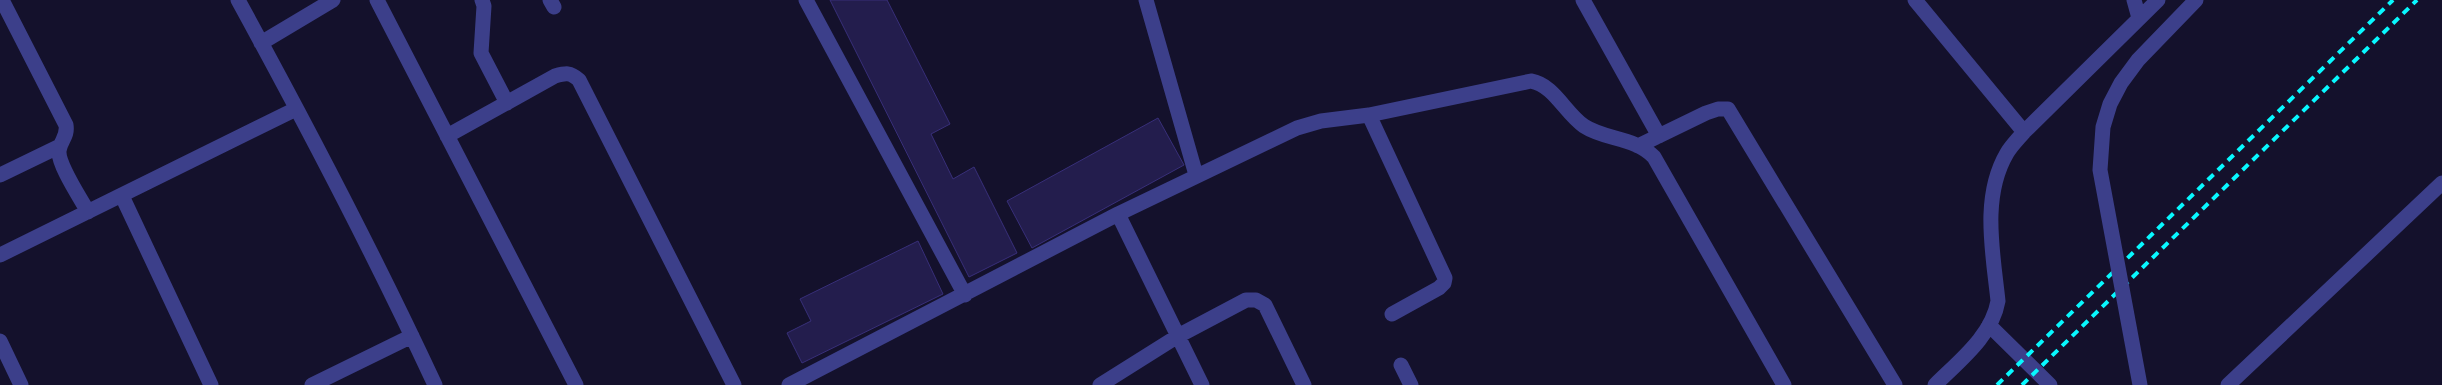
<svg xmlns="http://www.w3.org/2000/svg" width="2442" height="385" font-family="'Space Grotesk',sans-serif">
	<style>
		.building { fill: #231d4d; stroke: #382f79 }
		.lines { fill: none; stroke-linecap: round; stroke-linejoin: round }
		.minor { stroke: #3c3f8a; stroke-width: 15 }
		.rail { stroke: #08f8ff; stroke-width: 4; stroke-dasharray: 8 6; stroke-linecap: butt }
		.minor-bridge { stroke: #3c3f8a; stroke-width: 15 }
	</style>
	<rect width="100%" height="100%" fill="#14112c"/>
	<!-- building -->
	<path class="building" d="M830 0H887L950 124 931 134 953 179 974 167 1017 253 969 277Z
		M1158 118 1184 165 1032 248 1007 201Z
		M918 241 943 294 802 363 787 333 811 321 800 299Z"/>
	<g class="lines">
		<!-- minor -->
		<path class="minor" d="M2 0 66 125C68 137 60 141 59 151 58 165 81 199 88 212
			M238 0C307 126 374 254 435 385
			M377 0 576 385
			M482 0 484 6 481 53 507 103
			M550 0 554 7
			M806 0 965 295
			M1146 0 1196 175
			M1583 0 1659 136
			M1915 0 2024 132
			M2134 0 2139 18
			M261 43 333 0
			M1369 115 1445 278 1444 283 1439 288 1392 314
			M447 136 555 76C566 73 570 72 579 80L734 385
			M1638 146 1706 113 1718 109H1728L1895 385
			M0 175 60 146
			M122 196 211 385
			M1118 214 1202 385
			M0 255 296 109
			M1989 325 2050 385
			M0 341 21 385
			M1401 365 1411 385
			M312 385 412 336
			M789 385 1118 214 1297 128 1321 121 1369 115 1531 81C1554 85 1565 113 1584 126 1605 140 1635 137 1654 157L1784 385
			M1100 385 1178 336 1246 300H1256L1265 305 1304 385
			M1935 385C1959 361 1992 336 1998 301 1993 253 1981 197 2007 153 2011 146 2018 139 2024 132L2158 0
			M2228 385 2442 183"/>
		<!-- rail -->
		<path class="rail" d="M1997 385 2393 0
			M2022 385 2417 0"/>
		<!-- minor-bridge -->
		<path class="minor-bridge" d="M2140 385 2100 170 2103 127 2110 104 2121 83 2138 60 2196 0"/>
	</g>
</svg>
